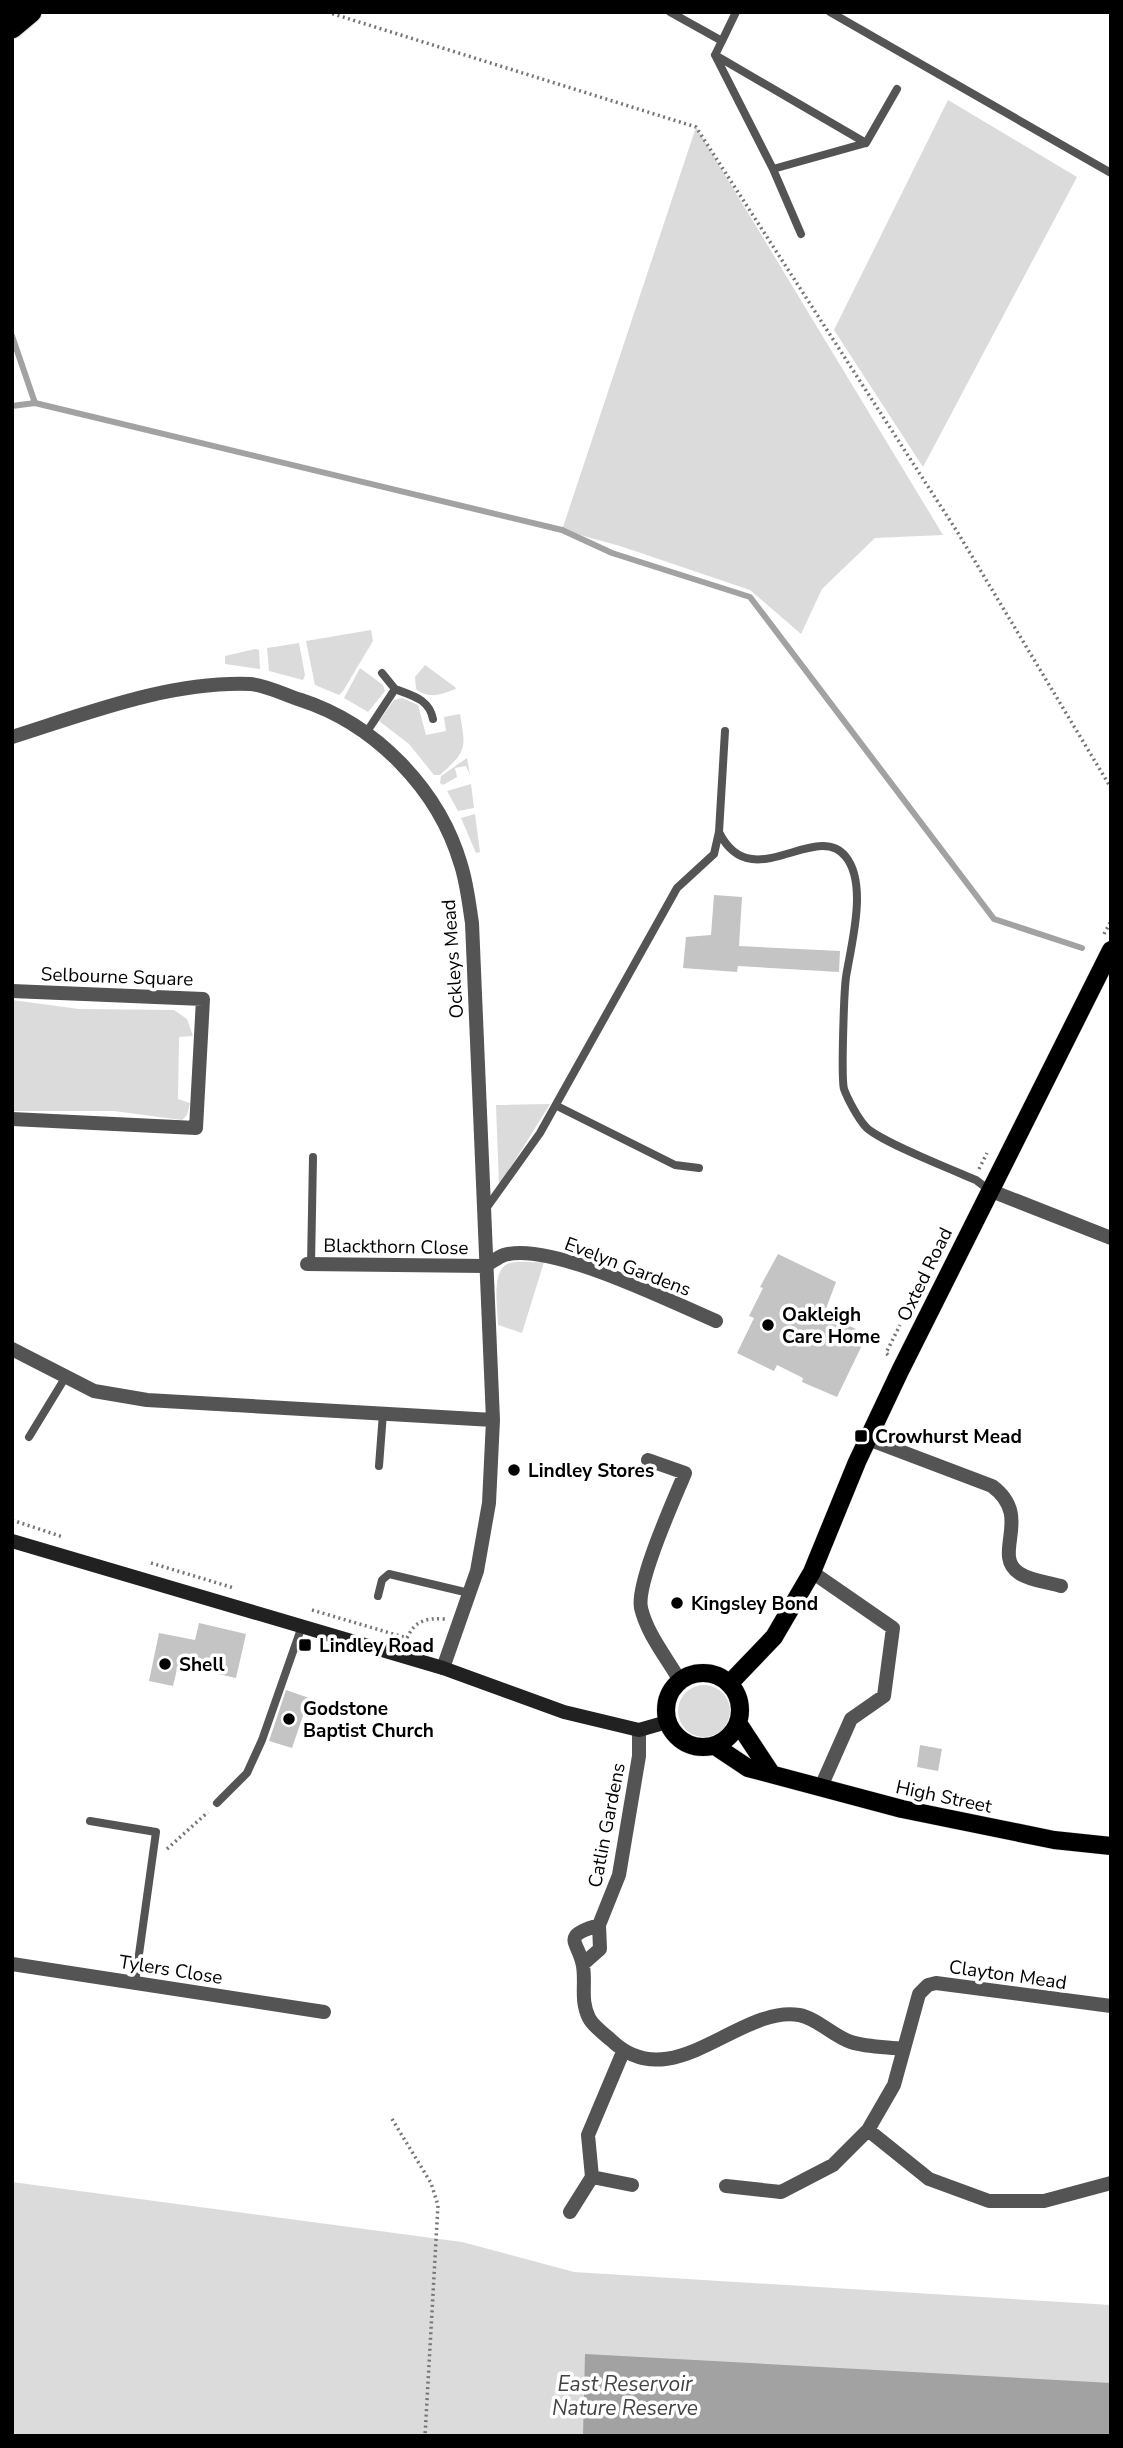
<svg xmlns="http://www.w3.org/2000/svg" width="1123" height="2448" font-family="'Nunito Sans',sans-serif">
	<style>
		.green { fill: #dbdbdb }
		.water { fill: #a2a2a2 }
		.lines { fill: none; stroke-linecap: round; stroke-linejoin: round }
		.stream { stroke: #a2a2a2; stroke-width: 6 }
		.building { fill: #c4c4c4 }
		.primary-casing { stroke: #dbdbdb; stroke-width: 19 }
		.highway-casing { stroke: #dbdbdb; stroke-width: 23 }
		.path { stroke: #767676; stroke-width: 3.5; stroke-dasharray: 2 3.5; stroke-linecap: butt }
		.lane { stroke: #545454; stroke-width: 8 }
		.street { stroke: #545454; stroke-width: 14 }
		.secondary { stroke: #212121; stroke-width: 14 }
		.primary { stroke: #000; stroke-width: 18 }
		.highway { stroke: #000; stroke-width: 21 }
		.poi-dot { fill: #000; stroke: #fff; stroke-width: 2.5 }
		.labels { text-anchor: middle; stroke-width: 7; stroke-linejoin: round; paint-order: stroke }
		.street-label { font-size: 19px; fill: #000; stroke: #fff }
		.poi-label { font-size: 19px; font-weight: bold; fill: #000; stroke: #fff; text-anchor: start }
		.water-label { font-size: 21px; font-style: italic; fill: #434343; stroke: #fff }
	</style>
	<rect width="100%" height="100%" fill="#fff"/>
	<!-- green -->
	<path class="green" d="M948 100 1077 177 923 467 834 330Z
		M696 127 943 535 875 538 822 589 801 634 750 590 620 546 562 530Z
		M371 630 373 641 343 691 339 695 315 685 306 641Z
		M299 643 305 675 303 680 269 671 267 648Z
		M255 649 259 650 260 669 225 664V656Z
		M425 665 455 687 456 689C441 694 430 700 416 689L415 677Z
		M360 668 383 685 385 691 368 712 344 698Z
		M402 698 418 705 426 735 446 731 444 717 460 714C466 749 467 751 440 775H434L409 744 379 721 394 700Z
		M467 758 470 775 466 766 455 768 457 777 443 785 440 783 441 776Z
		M471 784 474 808 458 811 447 791Z
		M475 814 480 852 476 853 461 818Z
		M12 1000 79 1009 174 1010 187 1019 193 1036 179 1037 178 1099 190 1103 187 1115 182 1120 114 1111H12Z
		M550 1104 499 1186 496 1105Z
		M544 1262 522 1333 498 1325C498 1309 490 1268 510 1263 520 1260 534 1263 544 1262Z
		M678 1711a26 26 0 1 1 52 0a26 26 0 1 1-52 0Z
		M12 2182 462 2242 574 2272 1111 2305V2436H12Z"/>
	<!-- water -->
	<path class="water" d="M585 2354 1111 2383V2436H583Z"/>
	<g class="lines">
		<!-- stream -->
		<path class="stream" d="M12 336 35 403 562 530 612 553 750 597 994 919 1082 948
			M12 406 35 403"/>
	</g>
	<!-- building -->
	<path class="building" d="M714 895 742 897 739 946 840 951 839 972 738 966 737 972 683 968 686 937 711 935Z
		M778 1254 836 1282 824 1314 856 1329 855 1332 866 1337 837 1397 802 1382 803 1378 777 1365 774 1371 737 1353 754 1318 749 1316 763 1288 760 1287Z
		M199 1623 246 1634 236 1678 178 1665 173 1686 149 1681 159 1633 195 1640Z
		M286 1690 309 1698 292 1748 269 1741Z
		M920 1745 942 1749 938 1771 917 1767Z"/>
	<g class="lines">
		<defs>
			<path id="primary" d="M666 1710a37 37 0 1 1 74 0a37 37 0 1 1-74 0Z
				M729 1684 774 1637 812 1572 857 1462 900 1371 1111 950
				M738 1723 771 1773
				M715 1746 748 1768 902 1809 1054 1840 1111 1846"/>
			<path id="highway" d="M12 28 31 12"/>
		</defs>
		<!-- primary casing -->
		<use href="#primary" class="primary-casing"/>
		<!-- highway casing -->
		<use href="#highway" class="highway-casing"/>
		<!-- path -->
		<path class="path" d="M327 12 696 127 958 533 1111 788
			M1104 934 1111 921
			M979 1169 987 1153
			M888 1355 886 1353 900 1325
			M12 1520 63 1537
			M151 1563 234 1588
			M312 1610 407 1638C415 1620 427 1618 445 1619
			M417 1642 428 1643 436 1638
			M167 1849 208 1812
			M392 2119 431 2183 438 2205 425 2436"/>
		<!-- lane -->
		<path class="lane" d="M670 12 722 41 715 55 866 143
			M830 12 1111 173
			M722 41 736 12
			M715 55 773 169 801 234
			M773 169 866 143 897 89
			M382 673 395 689
			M366 733 395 689C413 696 429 699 433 719
			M719 832C751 898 816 819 846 857 868 885 851 945 846 977 844 992 841 1078 844 1089 848 1100 858 1118 865 1126 876 1140 955 1171 976 1180L989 1190
			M557 1106 675 1165 699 1168
			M485 1210 540 1133 677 888 714 854 719 832 725 731
			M311 1265 313 1157
			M29 1437 65 1378
			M379 1466 383 1413
			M378 1596 382 1580 389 1574 469 1593
			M217 1803 247 1773 262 1740 302 1626
			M90 1821 156 1832 135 1983"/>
		<!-- street -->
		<path class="street" d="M12 737C88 713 170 681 250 684 266 685 285 695 301 700 375 724 439 789 461 865 467 884 469 904 472 923L493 1420
			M12 991 203 999 196 1128 12 1119
			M989 1190 1111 1238
			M307 1264 485 1266C491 1263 498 1257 504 1255 550 1241 671 1302 716 1321
			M12 1349 94 1391 147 1400 493 1420 489 1503 477 1571 443 1668
			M868 1439 992 1486C1034 1517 991 1554 1019 1573 1031 1581 1048 1582 1061 1586
			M648 1460 685 1473C674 1500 636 1583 641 1608 647 1634 667 1658 680 1681
			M812 1572 893 1628 884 1696 851 1719 820 1789
			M599 1925C559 1937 579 1941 583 1966 586 1984 580 2000 589 2018 593 2026 604 2034 611 2040 672 2099 739 2005 799 2015 817 2018 833 2036 851 2042 866 2047 886 2047 903 2049
			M12 1964 324 2012
			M583 1964 600 1949 599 1925 619 1875 639 1756V1730
			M623 2052 588 2135 592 2177 632 2185
			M868 2130 929 2179 989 2201H1044L1111 2183
			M726 2186 781 2192 833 2165 868 2130 894 2085 919 1994 928 1985 936 1983 1111 2006
			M570 2212 592 2177"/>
		<!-- secondary -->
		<path class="secondary" d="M12 1541 443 1668 564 1712 639 1730 667 1722"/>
		<!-- primary -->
		<use href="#primary" class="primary"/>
		<!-- highway -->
		<use href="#highway" class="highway"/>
	</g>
	<!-- markers -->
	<g class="poi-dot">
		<circle cx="768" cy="1325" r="7"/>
		<rect x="854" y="1429" width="14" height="14" rx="3.5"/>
		<circle cx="514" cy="1470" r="7"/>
		<circle cx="677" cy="1603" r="7"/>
		<rect x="298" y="1638" width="14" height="14" rx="3.5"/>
		<circle cx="165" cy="1664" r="7"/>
		<circle cx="289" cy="1719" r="7"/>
	</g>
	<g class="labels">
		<!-- street labels -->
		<g class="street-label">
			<text transform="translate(452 959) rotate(-94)" y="7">Ockleys Mead</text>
			<text transform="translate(117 976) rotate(2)" y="7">Selbourne Square</text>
			<text transform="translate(396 1246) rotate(1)" y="7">Blackthorn Close</text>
			<text transform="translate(628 1266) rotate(21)" y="7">Evelyn Gardens</text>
			<text transform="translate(924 1274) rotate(-64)" y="7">Oxted Road</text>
			<text transform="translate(944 1796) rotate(12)" y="7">High Street</text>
			<text transform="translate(606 1825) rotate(-79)" y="7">Catlin Gardens</text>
			<text transform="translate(171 1969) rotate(9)" y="7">Tylers Close</text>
			<text transform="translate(1008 1974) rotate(8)" y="7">Clayton Mead</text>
		</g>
		<!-- poi labels -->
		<g class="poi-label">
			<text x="782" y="1321">Oakleigh<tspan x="782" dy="22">Care Home</tspan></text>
			<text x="875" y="1443">Crowhurst Mead</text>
			<text x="528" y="1477">Lindley Stores</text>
			<text x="691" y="1610">Kingsley Bond</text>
			<text x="319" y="1652">Lindley Road</text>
			<text x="179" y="1671">Shell</text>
			<text x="303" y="1715">Godstone<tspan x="303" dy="22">Baptist Church</tspan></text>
		</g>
		<!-- water labels -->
		<g class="water-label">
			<text x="625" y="2391">East Reservoir<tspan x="625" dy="24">Nature Reserve</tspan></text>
		</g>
	</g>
	<!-- border -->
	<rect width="1123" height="2448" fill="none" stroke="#000000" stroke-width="28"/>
</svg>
